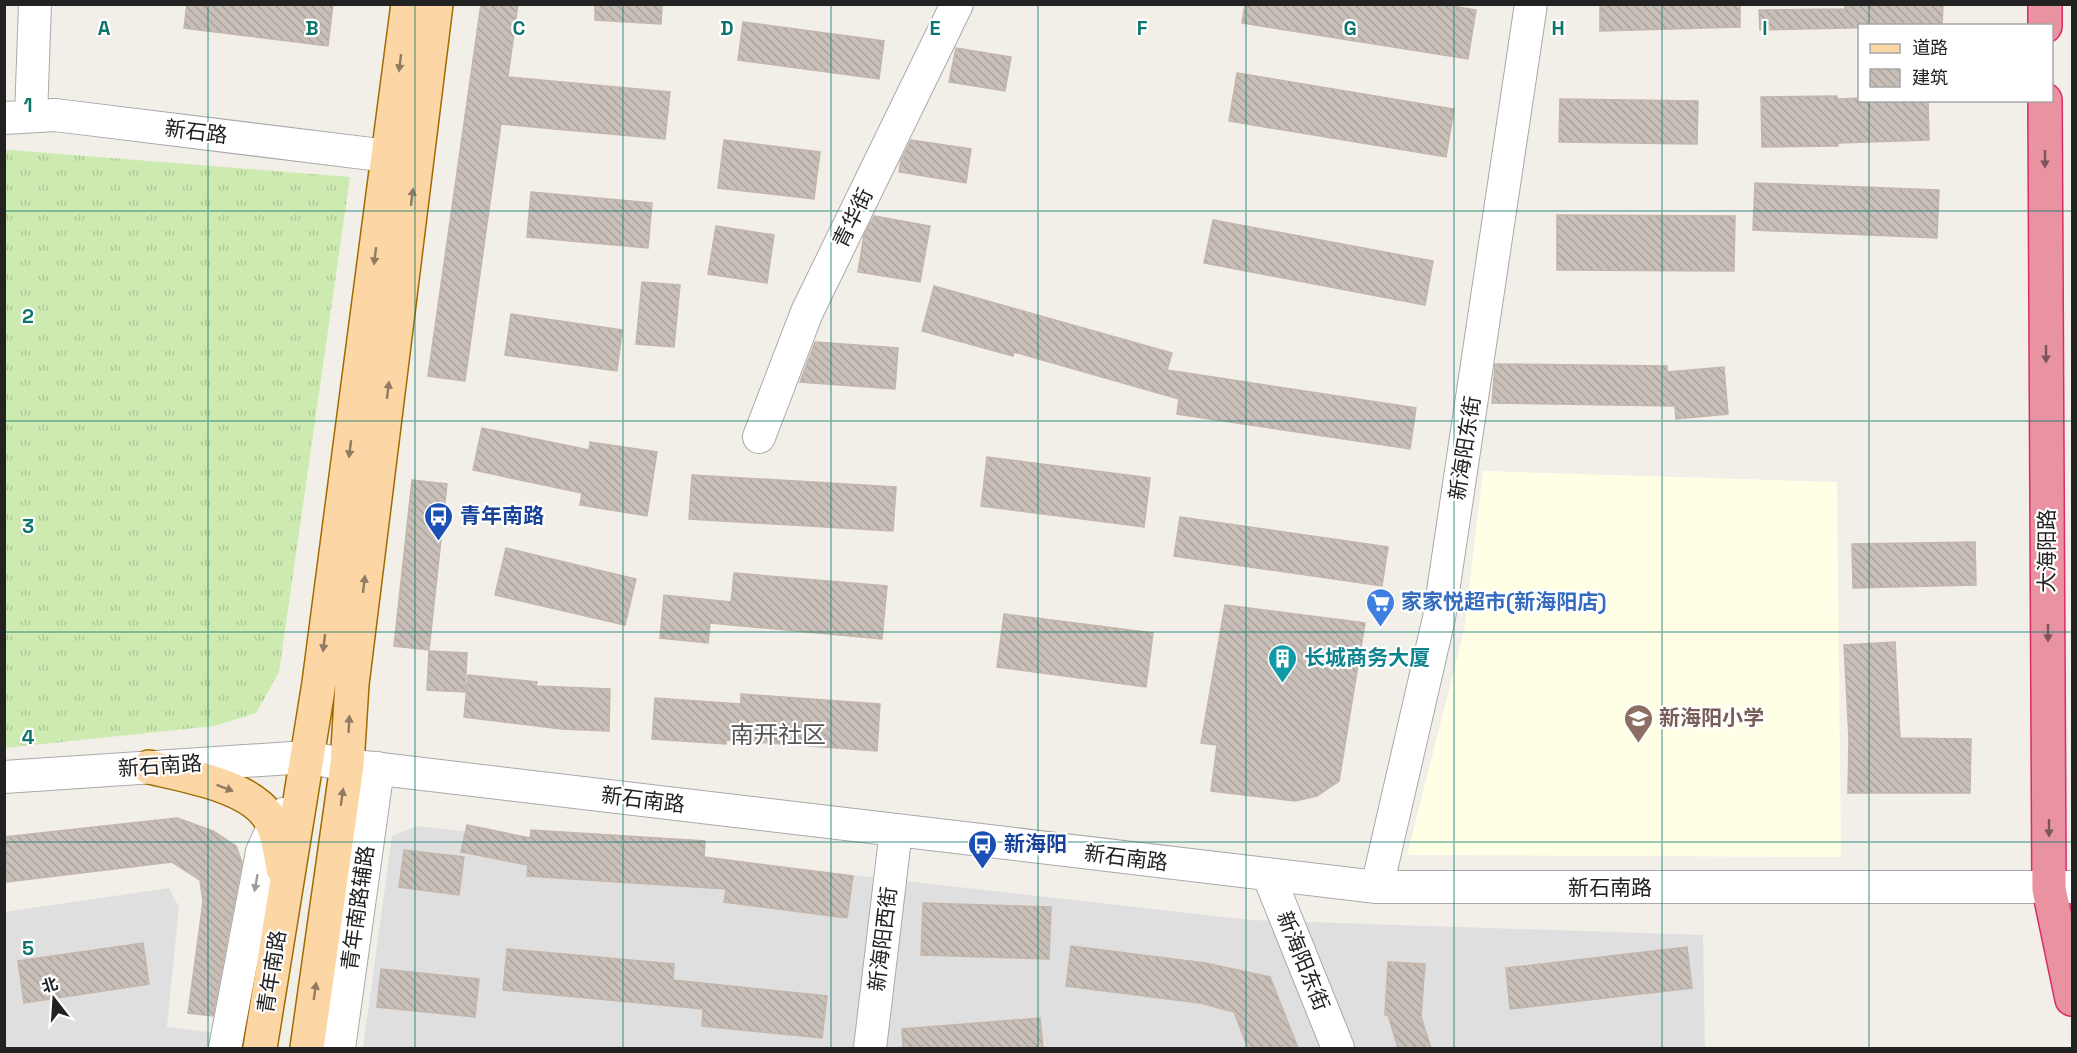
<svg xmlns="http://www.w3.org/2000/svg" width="2077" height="1053" font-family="'Space Grotesk','Noto Sans SC',sans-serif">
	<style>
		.residential { fill: #e0dfdf }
		.education { fill: #ffffe5 }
		.grass { fill: url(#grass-tufts) }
		.building { fill: url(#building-back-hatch); stroke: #c4b6ab; stroke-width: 1.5 }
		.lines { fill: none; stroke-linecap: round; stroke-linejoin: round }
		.minor-casing { stroke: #a9a9a9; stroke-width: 34 }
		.major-casing { stroke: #a06b00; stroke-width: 36 }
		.highway-casing { stroke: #dc2a67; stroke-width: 36 }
		.minor { stroke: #fff; stroke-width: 32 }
		.major { stroke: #fcd6a4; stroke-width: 33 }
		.highway { stroke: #e892a2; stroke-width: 33 }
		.oneway { fill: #8f7c63 }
		.oneway2 { fill: #7b545c }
		.oneway3 { fill: #9c9c9c }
		.grid { fill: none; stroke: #0f766e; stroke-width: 1.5; stroke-opacity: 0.55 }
		.labels { text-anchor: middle; stroke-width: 4.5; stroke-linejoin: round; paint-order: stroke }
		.street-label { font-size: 21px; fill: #222; stroke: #fff }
		.transit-label { font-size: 21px; font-weight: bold; fill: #164399; stroke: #fff; text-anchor: start }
		.shop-label { font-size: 21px; font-weight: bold; fill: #366cbe; stroke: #fff; text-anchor: start }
		.culture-label { font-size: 21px; font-weight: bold; fill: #0d838f; stroke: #fff; text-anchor: start }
		.education-label { font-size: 21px; font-weight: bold; fill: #785e54; stroke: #fff; text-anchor: start }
		.quarter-label { font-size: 24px; fill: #555; stroke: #fff }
		.grid-label { font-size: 20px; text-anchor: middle; font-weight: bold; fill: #0f766e; stroke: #fff; stroke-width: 4.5; stroke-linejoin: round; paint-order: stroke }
	</style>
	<defs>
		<pattern id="grass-tufts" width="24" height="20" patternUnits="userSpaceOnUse" patternTransform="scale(1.5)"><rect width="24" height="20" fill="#cdebb0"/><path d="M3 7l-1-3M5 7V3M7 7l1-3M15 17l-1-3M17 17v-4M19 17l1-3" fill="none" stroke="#b0c997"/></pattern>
		<pattern id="building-back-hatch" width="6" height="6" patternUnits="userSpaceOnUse" patternTransform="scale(1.5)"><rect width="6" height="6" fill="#c7bfb8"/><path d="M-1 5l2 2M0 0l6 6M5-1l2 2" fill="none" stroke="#aba49e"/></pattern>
	</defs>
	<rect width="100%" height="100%" fill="#f2efe9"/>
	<!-- residential -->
	<path class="residential" d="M417 826 1250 920 1703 935 1705 1048H363L392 836Z
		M169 888 179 907 167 1027 216 1033 213 1048H5L4 912Z"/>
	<!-- education -->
	<path class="education" d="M1483 471 1837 482 1841 857 1407 855 1464 631Z"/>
	<!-- grass -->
	<path class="grass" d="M11 150 350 177 279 672 256 713 214 726 5 748 4 151Z"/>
	<!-- building -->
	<path class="building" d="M187 4H333L328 46 184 28Z
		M481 4H518L508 77 670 92 665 139 501 124 465 381 428 376Z
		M595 4H662L661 24 595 20Z
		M1245 4H1441L1476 10 1468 59 1242 23Z
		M1600 4H1740V27L1600 31Z
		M1845 4H1943L1942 26 1760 30 1759 10 1845 9Z
		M743 22 884 41 879 79 738 60Z
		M956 48 1011 57 1005 91 949 82Z
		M1237 73 1454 109 1446 157 1229 121Z
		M1837 96V99L1860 98V100H1928L1929 140 1838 143V146L1762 147 1761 97Z
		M1560 99 1698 101 1697 144 1559 142Z
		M724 140 820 152 814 199 718 188Z
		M911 140 971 149 966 183 899 172 901 160Z
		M1755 183 1939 190 1937 238 1753 230Z
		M531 192 652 203 648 248 527 237Z
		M1557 215 1735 216 1734 271 1557 270Z
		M874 216 930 226 920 282 858 272 864 235Z
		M1213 220 1433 261 1425 305 1204 263Z
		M716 226 774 235 767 283 708 274Z
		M642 282 680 285 674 347 636 344Z
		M934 286 1172 353 1167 370 1416 408 1410 449 1177 414 1179 399 1014 352 1013 356 922 331Z
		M511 314 622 330 617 371 505 355Z
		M815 342 898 348 895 389 800 382Z
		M1495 364 1667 366V372L1724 367 1728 414 1676 419 1675 406 1492 403Z
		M482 428 589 450 590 442 657 452 647 516 580 505 582 493 473 470Z
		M987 457 1150 478 1144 527 981 506Z
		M692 475 896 487 893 531 689 519Z
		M412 480 447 484 429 650 394 646Z
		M1180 517 1388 547 1382 586 1174 556Z
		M1975 542 1976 585 1853 588 1852 544Z
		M506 548 636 579 625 625 495 595Z
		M734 573 887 586 882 639 710 623 708 643 660 638 664 595 731 602Z
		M1225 605 1365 623 1339 781 1317 796 1295 801 1211 791 1217 745 1201 743Z
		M1004 614 1153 633 1146 687 997 667Z
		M1895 642 1900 738 1971 739 1970 793H1848L1849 738 1844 645Z
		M429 651 467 653 465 692 427 690Z
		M468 675 537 682 536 686 610 689 609 731 562 729 464 717Z
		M741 694 880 704 877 751 726 740V744L652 739 655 698 741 704Z
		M177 818 213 831 236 846 242 862 213 1016 188 1013 203 902 200 880 172 862 7 882 4 837Z
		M467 825 530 838 531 830 705 841 704 857 853 876 847 918 724 902 726 889 527 876 528 865 461 852Z
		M404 850 464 857 459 895 399 887Z
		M923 903 1051 907 1049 959 921 955Z
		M143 943 149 984 24 1003 18 961Z
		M1071 946 1205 963 1270 977 1298 1048H1248L1234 1012 1200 1003 1066 986Z
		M1687 947 1692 988 1510 1009 1506 968Z
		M507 949 674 964 673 980 827 996 822 1038 702 1026 703 1009 503 990Z
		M1388 962 1425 964 1421 1017 1431 1048H1398L1388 1015H1385Z
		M381 969 479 979 475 1017 377 1007Z
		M1040 1018 1043 1048H903L902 1029Z"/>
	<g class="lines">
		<defs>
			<path id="minor" d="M31 116 35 4
				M4 118 55 115 388 156
				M759 437 807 312 957 4
				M4 777 306 757 347 765 1377 887H2072
				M1268 874 1338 1048
				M1377 887 1439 618 1531 4
				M225 1048 262 852 273 827 284 814
				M339 1048 378 768
				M870 1048 896 830"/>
			<path id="major" d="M149 767C183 775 247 785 268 816 278 831 280 852 283 869
				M260 1048 319 683 408 4
				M307 1048 347 765 352 684 436 4"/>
			<path id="highway" d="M2045 4V26
				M2045 100 2049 889 2072 999"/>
		</defs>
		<!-- minor casing -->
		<use href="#minor" class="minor-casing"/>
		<!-- major casing -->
		<use href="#major" class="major-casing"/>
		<!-- highway casing -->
		<use href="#highway" class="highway-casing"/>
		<!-- minor -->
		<use href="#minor" class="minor"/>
		<!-- major -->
		<use href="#major" class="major"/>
		<!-- highway -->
		<use href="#highway" class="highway"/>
	</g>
	<!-- one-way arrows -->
	<defs><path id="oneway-solid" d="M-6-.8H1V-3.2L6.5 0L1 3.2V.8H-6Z" transform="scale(1.5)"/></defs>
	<g class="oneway">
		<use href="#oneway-solid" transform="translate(400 63) rotate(97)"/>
		<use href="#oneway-solid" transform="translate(412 197) rotate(-83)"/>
		<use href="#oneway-solid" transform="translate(375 256) rotate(97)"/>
		<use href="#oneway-solid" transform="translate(388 390) rotate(-83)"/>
		<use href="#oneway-solid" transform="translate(350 449) rotate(97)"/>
		<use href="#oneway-solid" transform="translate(364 584) rotate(-83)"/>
		<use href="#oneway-solid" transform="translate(324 643) rotate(97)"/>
		<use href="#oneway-solid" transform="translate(349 724) rotate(-87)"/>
		<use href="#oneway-solid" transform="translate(225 788) rotate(21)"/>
		<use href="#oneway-solid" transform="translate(342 797) rotate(-82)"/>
		<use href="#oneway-solid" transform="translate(315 991) rotate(-82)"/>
	</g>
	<g class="oneway2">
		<use href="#oneway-solid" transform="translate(2045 159) rotate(90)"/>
		<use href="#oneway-solid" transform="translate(2046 354) rotate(90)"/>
		<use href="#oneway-solid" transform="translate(2048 633) rotate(90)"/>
		<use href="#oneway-solid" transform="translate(2049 828) rotate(90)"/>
	</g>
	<use class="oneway3" href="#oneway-solid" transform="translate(256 883) rotate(100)"/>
	<!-- grid -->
	<path class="grid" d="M208 4V1048M415 4V1048M623 4V1048M831 4V1048M1038 4V1048M1246 4V1048M1454 4V1048M1662 4V1048M1869 4V26M1869 100V1048M4 211H2072M4 421H2072M4 632H2072M4 842H2072"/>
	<!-- icons -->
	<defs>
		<symbol id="bus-pin" viewBox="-11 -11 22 30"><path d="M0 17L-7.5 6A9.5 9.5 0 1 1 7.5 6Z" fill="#1a4fb4" stroke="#fff"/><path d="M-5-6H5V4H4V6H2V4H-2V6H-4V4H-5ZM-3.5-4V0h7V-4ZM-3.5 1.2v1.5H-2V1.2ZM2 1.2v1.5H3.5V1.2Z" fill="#fff"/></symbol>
		<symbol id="supermarket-pin" viewBox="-11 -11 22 30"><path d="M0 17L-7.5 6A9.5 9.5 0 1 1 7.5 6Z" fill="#3f7fe0" stroke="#fff"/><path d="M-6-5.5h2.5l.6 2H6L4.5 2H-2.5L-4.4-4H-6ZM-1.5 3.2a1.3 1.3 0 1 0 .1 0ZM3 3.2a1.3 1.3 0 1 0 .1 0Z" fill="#fff"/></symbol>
		<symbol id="building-pin" viewBox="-11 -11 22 30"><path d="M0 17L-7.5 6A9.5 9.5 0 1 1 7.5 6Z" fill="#0f9aa8" stroke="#fff"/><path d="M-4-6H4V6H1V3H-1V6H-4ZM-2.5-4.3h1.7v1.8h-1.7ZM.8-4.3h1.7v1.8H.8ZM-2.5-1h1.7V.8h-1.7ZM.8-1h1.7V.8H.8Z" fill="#fff"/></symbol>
		<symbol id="school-pin" viewBox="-11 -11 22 30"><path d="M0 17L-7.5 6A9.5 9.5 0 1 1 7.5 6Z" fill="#8d6e63" stroke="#fff"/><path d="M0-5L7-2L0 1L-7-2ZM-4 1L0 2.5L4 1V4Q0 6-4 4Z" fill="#fff"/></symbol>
	</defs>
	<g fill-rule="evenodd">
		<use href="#bus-pin" x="422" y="500" width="33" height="45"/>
		<use href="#supermarket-pin" x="1364" y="586" width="33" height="45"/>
		<use href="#building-pin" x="1266" y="642" width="33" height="45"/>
		<use href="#school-pin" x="1622" y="702" width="33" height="45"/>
		<use href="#bus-pin" x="966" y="828" width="33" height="45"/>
	</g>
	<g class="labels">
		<!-- street labels -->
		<g class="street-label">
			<text transform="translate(196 132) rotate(7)" y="7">新石路</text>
			<text transform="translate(853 218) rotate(-64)" y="7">青华街</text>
			<text transform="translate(1465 448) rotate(-81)" y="7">新海阳东街</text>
			<text transform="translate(2047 551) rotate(-90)" y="7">大海阳路</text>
			<text transform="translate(160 766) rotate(-4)" y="7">新石南路</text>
			<text transform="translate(643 800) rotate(7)" y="7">新石南路</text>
			<text transform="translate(1126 858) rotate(7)" y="7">新石南路</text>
			<text x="1610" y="895">新石南路</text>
			<text transform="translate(358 908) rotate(-82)" y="7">青年南路辅路</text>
			<text transform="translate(883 939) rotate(-83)" y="7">新海阳西街</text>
			<text transform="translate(1303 961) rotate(68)" y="7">新海阳东街</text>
			<text transform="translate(272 972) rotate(-81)" y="7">青年南路</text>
		</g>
		<!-- transit labels -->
		<g class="transit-label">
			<text x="460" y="523">青年南路</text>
			<text x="1004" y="851">新海阳</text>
		</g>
		<!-- shop labels -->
		<g class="shop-label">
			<text x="1401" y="609">家家悦超市(新海阳店)</text>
		</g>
		<!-- culture labels -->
		<g class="culture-label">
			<text x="1304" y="665">长城商务大厦</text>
		</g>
		<!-- education labels -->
		<g class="education-label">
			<text x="1659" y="725">新海阳小学</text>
		</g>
		<!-- quarter labels -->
		<g class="quarter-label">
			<text x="778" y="743">南开社区</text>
		</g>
	</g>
	<g class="grid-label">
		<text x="104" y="35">A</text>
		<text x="312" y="35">B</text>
		<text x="519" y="35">C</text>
		<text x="727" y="35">D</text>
		<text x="935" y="35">E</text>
		<text x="1142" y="35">F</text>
		<text x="1350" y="35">G</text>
		<text x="1558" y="35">H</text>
		<text x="1765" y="35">I</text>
		<text x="28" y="112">1</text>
		<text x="28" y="323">2</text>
		<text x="28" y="533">3</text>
		<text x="28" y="744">4</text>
		<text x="28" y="955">5</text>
	</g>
	<!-- border -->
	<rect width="2077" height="1053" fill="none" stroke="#222222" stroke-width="12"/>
	<!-- legend -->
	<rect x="1858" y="24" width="195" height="78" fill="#ffffff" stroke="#a7a7a7" stroke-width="1.5"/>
	<rect x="1870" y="44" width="30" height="9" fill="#fcd6a4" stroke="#a7a7a7" stroke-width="1.5"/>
	<text x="1912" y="54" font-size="18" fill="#222222">道路</text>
	<rect x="1870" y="69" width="30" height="18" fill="url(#building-back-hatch)" stroke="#a7a7a7" stroke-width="1.5"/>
	<text x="1912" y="84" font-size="18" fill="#222222">建筑</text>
	<!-- north arrow -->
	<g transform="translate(54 999) rotate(343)" stroke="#ffffff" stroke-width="4.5" paint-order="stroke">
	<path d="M0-4.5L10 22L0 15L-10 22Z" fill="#222222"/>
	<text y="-9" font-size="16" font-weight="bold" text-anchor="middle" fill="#222222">北</text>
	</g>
</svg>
